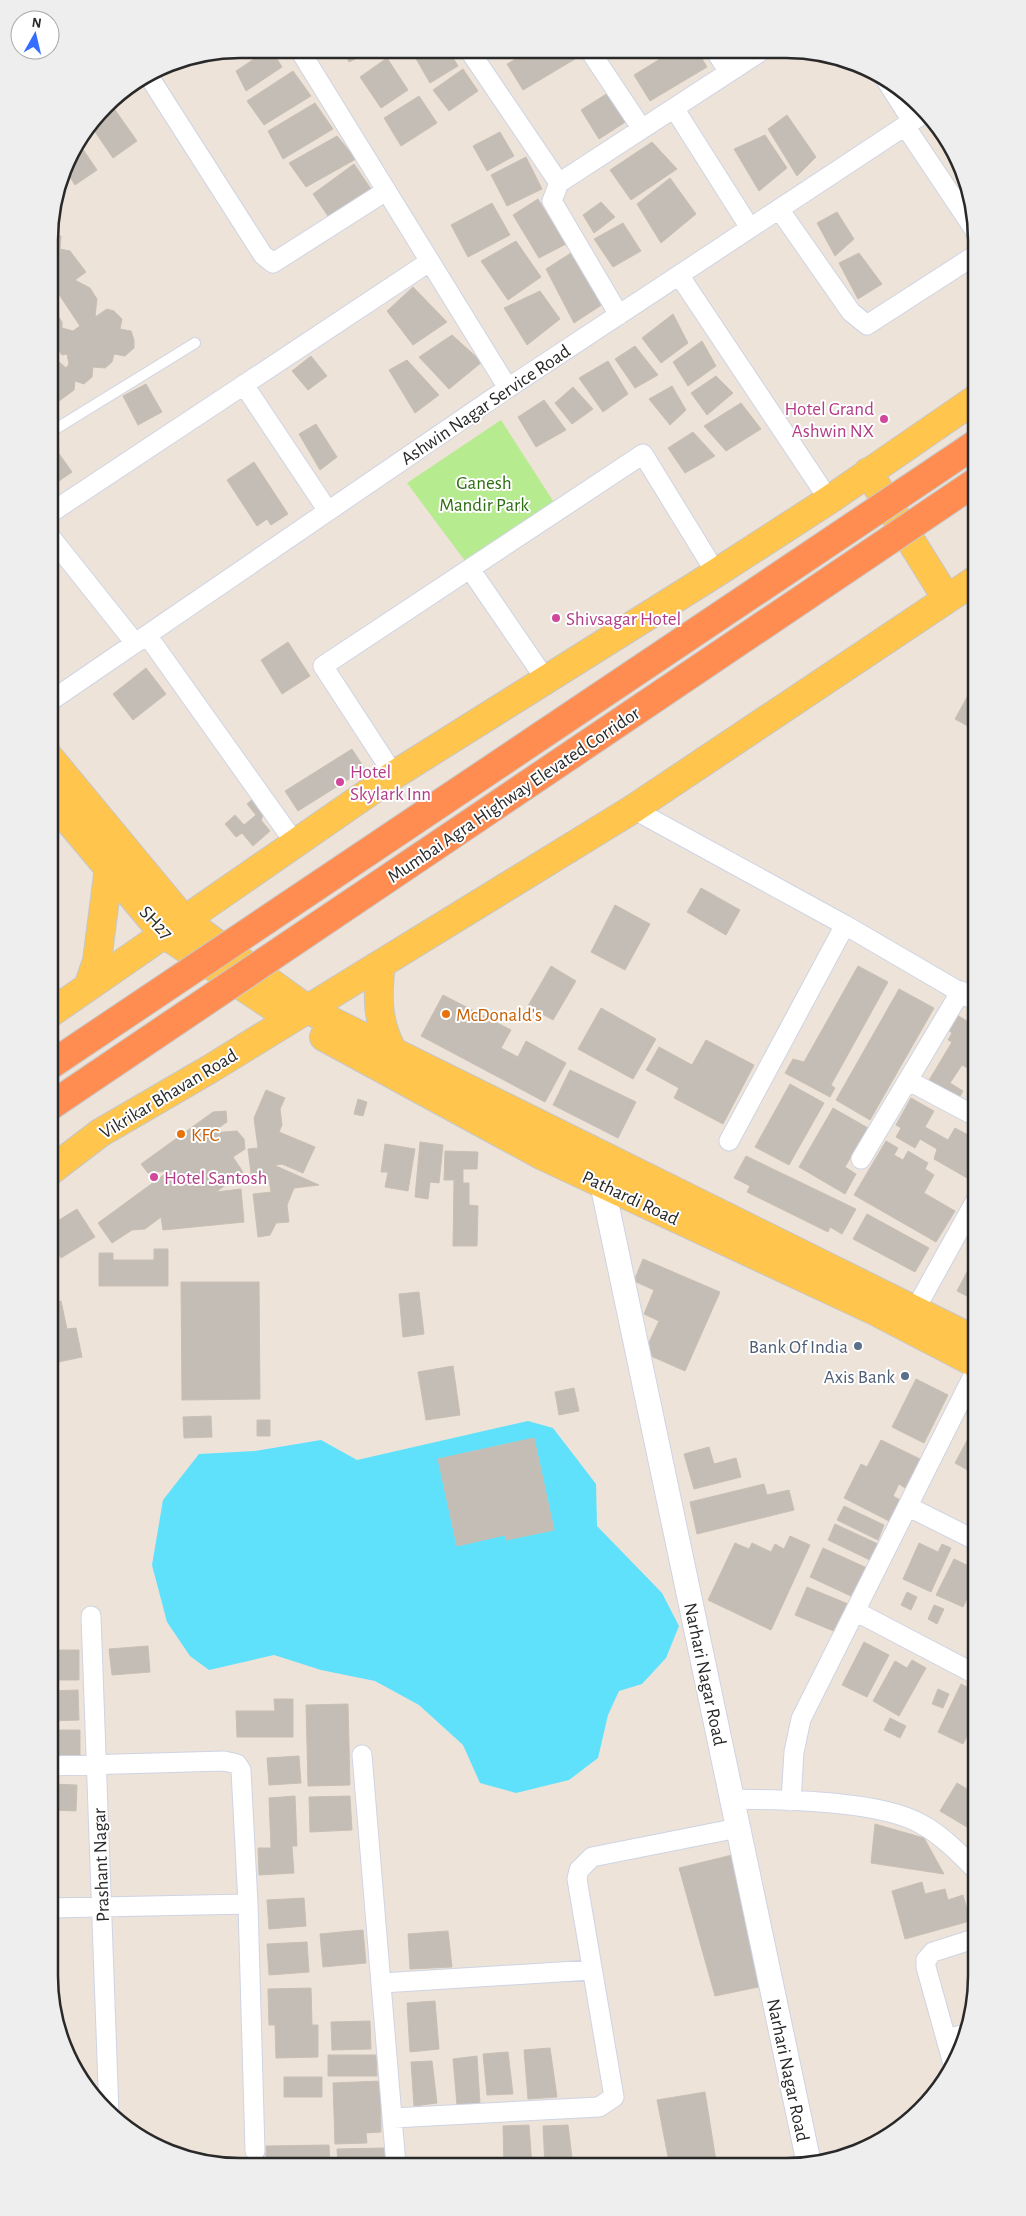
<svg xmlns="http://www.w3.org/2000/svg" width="1026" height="2216" font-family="'Alegreya Sans',sans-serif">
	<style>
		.green { fill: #b7eb8f }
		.water { fill: #5fe1fc }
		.building { fill: #c4bdb6; stroke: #c9bfb3 }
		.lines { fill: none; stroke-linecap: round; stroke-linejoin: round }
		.service-casing { stroke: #ced4e4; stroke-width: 12 }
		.minor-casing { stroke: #ced4e4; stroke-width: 21 }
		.tertiary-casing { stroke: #ced4e4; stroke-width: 26 }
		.primary-casing { stroke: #c7c7c7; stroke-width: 30 }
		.service { stroke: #fff; stroke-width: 10 }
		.minor { stroke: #fff; stroke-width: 19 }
		.tertiary { stroke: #fff; stroke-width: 24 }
		.primary { stroke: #ffc54c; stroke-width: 28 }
		.motorway-bridge-casing { stroke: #c7c7c7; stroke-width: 30; stroke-linecap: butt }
		.motorway-bridge { stroke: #ff8d52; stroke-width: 28 }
		.hotel-dot { fill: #d1479c; stroke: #fff; stroke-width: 2 }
		.food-dot { fill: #e8710a; stroke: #fff; stroke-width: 2 }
		.service-dot { fill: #5c6f8a; stroke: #fff; stroke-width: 2 }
		.labels { text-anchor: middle; stroke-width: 4; stroke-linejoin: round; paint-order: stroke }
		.street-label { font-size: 19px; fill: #292929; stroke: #fff }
		.hotel-label { font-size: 19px; fill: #b23c85; stroke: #fff; text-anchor: start }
		.park-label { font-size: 19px; fill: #2d6e11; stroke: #fff }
		.food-label { font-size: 19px; fill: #c56008; stroke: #fff; text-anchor: start }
		.service-label { font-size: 19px; fill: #4e5e75; stroke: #fff; text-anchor: end }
		.rim { fill: none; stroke: #292929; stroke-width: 2.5 }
	</style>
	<rect width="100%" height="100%" fill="#ede3d9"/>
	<!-- green -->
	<path class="green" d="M501 420 557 507 468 565 407 483Z"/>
	<!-- water -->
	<path class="water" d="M528 1421 553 1428 596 1484 597 1526 662 1593 679 1626 666 1658 642 1684 619 1691 608 1715 598 1758 569 1780 516 1793 480 1783 463 1745 419 1705 375 1681 321 1670 274 1655 209 1670 190 1656 167 1622 152 1565 163 1500 199 1454 255 1451 321 1440 357 1460Z"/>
	<!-- building -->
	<path class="building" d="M269 49H271L282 67 246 91 236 71Z
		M343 49 373 50 349 62Z
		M427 50H448L458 66 430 83 415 57Z
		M530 51H576L580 56 523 90 507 64Z
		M673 51 698 52 707 67 650 101 634 75Z
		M387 58 408 90 381 108 360 77Z
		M463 69 478 91 449 111 433 90Z
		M293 71 311 96 264 125 247 101Z
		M608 93 627 121 599 139 581 110Z
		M419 96 437 123 401 146 384 118Z
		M315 103 333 129 283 159 268 131Z
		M113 107 137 141 113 158 91 126 97 118Z
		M787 115 816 157 797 176 768 129Z
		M500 132 514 156 487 171 473 146Z
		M765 135 787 168 759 191 734 149Z
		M337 136 356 159 306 187 289 163Z
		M78 142 97 170 75 185 65 169 68 156Z
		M652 142 677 169 631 200 610 170Z
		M526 157 542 189 507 206 491 175Z
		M354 164 371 189 330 219 313 194Z
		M670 178 696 214 661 243 637 204Z
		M538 199 566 244 539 258 513 215Z
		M601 202 615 217 594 233 583 215Z
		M492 203 510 235 468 257 451 225Z
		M837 212 854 239 835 256 817 223Z
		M623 223 641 251 613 267 594 239Z
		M50 235 61 236 60 249 70 251 86 272 75 280 90 288 97 299 95 317 107 309 114 311 122 319 120 329 131 331 134 340V348L125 356 114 354 112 362 105 368 93 367 92 377 84 384 75 381 74 390 51 407 49 406V365L57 360 66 368 69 364 67 354 62 355 56 347 53 338 49 337V307L54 310 62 322V328L73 331 80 326 52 284 49 283Z
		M516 241 541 277 508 300 481 261Z
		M571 253 603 304 574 323 546 269Z
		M859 253 882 284 858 299 839 263Z
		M413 287 447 322 413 345 387 311Z
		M540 291 560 319 527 345 504 308Z
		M673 314 688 343 661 363 642 338Z
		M452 335 482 362 449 389 419 357Z
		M702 341 716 366 688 386 673 362Z
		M635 346 658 375 635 388 615 359Z
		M311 356 327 376 308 390 292 371Z
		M407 360 439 395 415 413 389 370Z
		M608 361 628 394 603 412 579 378Z
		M716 376 733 393 707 415 691 393Z
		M146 384 162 412 138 425 123 396Z
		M672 386 686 410 670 425 649 399Z
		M573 387 593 409 572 424 555 403Z
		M544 400 566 430 536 447 518 417Z
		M741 403 761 429 726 451 704 426Z
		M316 424 337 457 320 470 299 434Z
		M693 432 715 456 685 473 668 448Z
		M49 441H50L72 472 49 488Z
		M254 462 288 514 271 525 267 519 257 526 227 480Z
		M288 642 310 676 282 694 261 660Z
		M146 668 166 694 133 720 113 694Z
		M977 679V731L955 719Z
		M352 749 365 769 298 811 285 791Z
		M254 798 265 811 261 820 270 831 253 846 242 833 236 837 225 824 235 815 244 825 256 815 247 804Z
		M701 888 740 910 726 935 687 912Z
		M615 905 650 924 625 970 591 952Z
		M551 966 576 981 553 1020 528 1006Z
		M858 966 888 982 831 1085 835 1088 830 1097 785 1073 793 1059 804 1062Z
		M899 989 934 1008 870 1120 836 1100Z
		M443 995 511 1030 501 1048 518 1057 526 1041 566 1063 545 1102 421 1036Z
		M601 1008 656 1039 633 1079 578 1049Z
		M957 1015 977 1027V1073L962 1065 950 1083 963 1091 958 1100 928 1082 952 1042 948 1040 952 1033 948 1030Z
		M706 1040 754 1065 723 1124 674 1098 679 1088 646 1070 659 1047 692 1065Z
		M570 1070 636 1102 618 1138 553 1105Z
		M790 1084 824 1103 789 1165 755 1147Z
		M977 1087V1112L966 1106Z
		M266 1090 285 1098 280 1109 282 1125 279 1132 315 1147 303 1173 282 1164 276 1165V1166L319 1185 294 1188 287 1205 289 1222 276 1223 270 1235 258 1237 253 1194 271 1192 269 1179 252 1181 248 1149 258 1148 254 1118Z
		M911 1098 934 1111 925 1127 948 1140 955 1128 974 1138 977 1132V1177L974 1182 934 1159 937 1149 920 1139 915 1148 896 1137 901 1128 896 1125Z
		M358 1099 367 1102 363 1116 354 1114Z
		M833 1108 868 1128 845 1167 856 1174 845 1194 799 1167Z
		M226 1111 227 1122 211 1133 237 1131 244 1139 245 1149 233 1157 243 1172 216 1192 241 1189 244 1222 163 1230 161 1217 145 1229 132 1230 112 1243 98 1223 169 1171 148 1173 141 1164 213 1112Z
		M886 1141 898 1148 894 1155 903 1160 908 1151 928 1163 925 1169 934 1175 924 1193 955 1211 936 1242 854 1195Z
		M420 1142 443 1145 439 1183 430 1182 428 1199 415 1197Z
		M385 1144 415 1149 408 1191 385 1187 388 1172H381Z
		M445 1151 478 1152 477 1169H463V1183H469V1205L478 1206 477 1246H453L454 1180H444Z
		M746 1156 856 1209 842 1234 830 1227 828 1232 747 1192 750 1186 734 1178Z
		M77 1209 95 1237 61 1258 49 1239V1226Z
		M867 1214 929 1248 915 1272 853 1239Z
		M977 1237V1254L970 1250Z
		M154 1249H168V1286H99V1253H113V1260H154Z
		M643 1259 720 1292 685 1371 644 1353 659 1321 644 1314 654 1290 634 1281Z
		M969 1268 977 1272V1301L957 1291Z
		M181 1282H259L260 1399 182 1400Z
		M419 1292 424 1334 403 1337 399 1294Z
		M61 1301 67 1329 76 1328 82 1357 49 1364V1303Z
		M453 1366 460 1415 426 1420 418 1372Z
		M916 1379 948 1395 924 1443 892 1427Z
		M574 1388 579 1411 559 1415 555 1392Z
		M211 1416 212 1437 184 1438 183 1417Z
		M257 1420H270V1436H257Z
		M977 1422V1465L973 1473 955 1463Z
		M534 1438 554 1530 506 1540 505 1535 457 1546 438 1459Z
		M881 1440 920 1459 905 1488 899 1484 893 1496 900 1500 889 1521 844 1498 861 1464 867 1467Z
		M709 1447 714 1464 736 1458 741 1477 694 1489 684 1454Z
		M764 1484 767 1495 789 1490 794 1510 697 1534 690 1502Z
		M844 1506 884 1525 878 1540 837 1520Z
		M835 1524 878 1544 870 1560 828 1540Z
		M790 1536 810 1545 771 1630 708 1600 735 1543 749 1549 752 1543 771 1552 775 1544 784 1549Z
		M919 1543 938 1552 942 1544 951 1548 931 1592 903 1579Z
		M823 1548 867 1568 853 1597 810 1577Z
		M954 1559 977 1570V1577L963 1607 936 1595Z
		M807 1587 848 1604 836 1632 795 1615Z
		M907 1592 917 1597 911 1610 901 1605Z
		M977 1599V1616L970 1613Z
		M49 1604H52L56 1636 49 1637Z
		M934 1605 944 1609 937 1624 928 1619Z
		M864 1642 889 1655 867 1697 842 1685Z
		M148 1646 150 1672 112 1675 109 1649Z
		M49 1650H79V1680H49Z
		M912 1660 926 1668 899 1716 873 1701 895 1661 907 1668Z
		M961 1684 977 1692V1715L963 1744 938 1732Z
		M938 1689 949 1694 943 1708 932 1704Z
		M78 1690 79 1720 49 1721V1691Z
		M274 1699H293V1737H237L236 1711H275Z
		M348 1704 350 1785 308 1786 306 1705Z
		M890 1718 906 1726 900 1738 884 1730Z
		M49 1730H80V1760H49Z
		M299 1756 301 1783 269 1785 267 1758Z
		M974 1761 977 1763V1775L969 1772Z
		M957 1783 977 1795V1833L940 1811Z
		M51 1784 77 1785 76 1811 50 1810Z
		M295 1796 297 1846H292L294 1873 259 1875 258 1848H271L269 1798Z
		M350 1796 352 1830 310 1832 309 1797Z
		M875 1824 924 1838 944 1874 871 1863Z
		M732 1855 763 1986 715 1996 679 1868Z
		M922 1882 925 1894 945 1889 948 1900 963 1895 970 1921 905 1939 892 1891Z
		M304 1898 306 1926 269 1929 267 1900Z
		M363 1930 366 1963 323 1967 320 1934Z
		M448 1931 452 1967 410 1969 408 1934Z
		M307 1942 309 1972 269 1975 267 1944Z
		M311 1988 312 2025H318V2057L276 2058 275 2025H269L268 1989Z
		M435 2001 439 2049 410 2052 407 2003Z
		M370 2021 371 2049 332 2050 331 2022Z
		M550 2048 557 2097 528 2099 524 2050Z
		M508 2052 513 2094 487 2095 483 2054Z
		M328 2055H376L377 2076H328Z
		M477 2056 480 2104 457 2105 453 2059Z
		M432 2061 437 2103 414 2106 411 2062Z
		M284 2077H322V2097H284Z
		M380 2081 381 2132 366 2133 367 2143 335 2144 333 2083Z
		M705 2092 717 2167H670L657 2100Z
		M529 2125 532 2166H504L503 2126Z
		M568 2125 573 2166H545L543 2126Z
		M329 2145 330 2164H266V2146Z
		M384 2148 385 2165 338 2164 337 2149Z"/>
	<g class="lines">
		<defs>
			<path id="service" d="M49 433 195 343"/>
			<path id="minor" d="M299 49 508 388
				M469 50 559 183 760 52
				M590 51 642 129
				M716 52 729 72
				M148 75 263 255 273 263 386 191
				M884 77 912 121
				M674 108 750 228
				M905 126 976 232
				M559 183 552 201 619 315
				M779 209 851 312 867 325 977 254
				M679 275 829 500
				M244 385 328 511
				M49 514 429 262
				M49 535 135 643
				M470 569 546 680
				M147 635 295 843
				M49 702 508 388 926 112
				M394 775 323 666 643 454 716 573
				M633 809 845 925 977 1002
				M909 1081 977 1117
				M729 1141 845 925
				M861 1159 961 991
				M910 1319 977 1198
				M909 1507 977 1541
				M855 1611 977 1675
				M91 1616 109 2114
				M362 1755 396 2165
				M49 1766 224 1761 237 1764 241 1770 248 1904 255 2151
				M732 1799C782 1800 879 1800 921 1824 942 1835 961 1855 977 1871
				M791 1801 794 1752 801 1719 977 1368
				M49 1908 248 1904
				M382 1983 591 1970
				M946 2039 966 2034
				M953 2064 926 1967V1960L933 1952 977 1938
				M393 2118 599 2107 614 2097 577 1879 579 1870 592 1857 738 1828"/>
			<path id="tertiary" d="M604 1168 602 1183 809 2164"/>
			<path id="primary" d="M868 472 947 599
				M49 757 184 920 307 1009 977 1341
				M49 797 164 934 284 1014
				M381 964C377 996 377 1021 392 1050
				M88 987 97 961 109 867
				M49 1014 394 775 716 573 829 500 977 398
				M324 1037 543 1156 875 1311 977 1364
				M49 1172 100 1133 210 1069 633 809 977 579"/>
		</defs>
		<!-- service casing -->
		<use href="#service" class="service-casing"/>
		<!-- minor casing -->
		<use href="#minor" class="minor-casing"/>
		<!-- tertiary casing -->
		<use href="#tertiary" class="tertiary-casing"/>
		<!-- primary casing -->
		<use href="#primary" class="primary-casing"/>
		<!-- service -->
		<use href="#service" class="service"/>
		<!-- minor -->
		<use href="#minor" class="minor"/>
		<!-- tertiary -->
		<use href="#tertiary" class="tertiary"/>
		<!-- primary -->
		<use href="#primary" class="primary"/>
		<defs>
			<path id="motorway-bridge" d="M49 1066 977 443
				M49 1107 977 481"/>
		</defs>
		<!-- motorway-bridge casing -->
		<use href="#motorway-bridge" class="motorway-bridge-casing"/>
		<!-- motorway-bridge -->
		<use href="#motorway-bridge" class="motorway-bridge"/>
	</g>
	<!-- markers -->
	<g class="hotel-dot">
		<circle cx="884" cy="419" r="5"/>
		<circle cx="556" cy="618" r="5"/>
		<circle cx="340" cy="782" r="5"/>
		<circle cx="154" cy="1177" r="5"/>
	</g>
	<g class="food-dot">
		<circle cx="446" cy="1014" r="5"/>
		<circle cx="181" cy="1134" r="5"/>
	</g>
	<g class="service-dot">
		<circle cx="858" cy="1346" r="5"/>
		<circle cx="905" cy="1376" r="5"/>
	</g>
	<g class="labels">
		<!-- street labels -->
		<g class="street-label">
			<text transform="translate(485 404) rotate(-34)" y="7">Ashwin Nagar Service Road</text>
			<text transform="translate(513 794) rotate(-34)" y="7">Mumbai Agra Highway Elevated Corridor</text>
			<text transform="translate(157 922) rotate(46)" y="7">SH27</text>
			<text transform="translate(168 1093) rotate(-31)" y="7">Vikrikar Bhavan Road</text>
			<text transform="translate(631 1197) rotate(25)" y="7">Pathardi Road</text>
			<text transform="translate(706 1674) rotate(78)" y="7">Narhari Nagar Road</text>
			<text transform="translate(100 1865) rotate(-92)" y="7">Prashant Nagar</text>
			<text transform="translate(789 2070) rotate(78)" y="7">Narhari Nagar Road</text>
		</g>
		<!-- hotel labels -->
		<g class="hotel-label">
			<text x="874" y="415" text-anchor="end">Hotel Grand<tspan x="874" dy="22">Ashwin NX</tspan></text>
			<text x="566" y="625">Shivsagar Hotel</text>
			<text x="350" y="778">Hotel<tspan x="350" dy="22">Skylark Inn</tspan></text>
			<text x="164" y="1184">Hotel Santosh</text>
		</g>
		<!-- park labels -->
		<g class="park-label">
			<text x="484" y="489">Ganesh<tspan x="484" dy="22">Mandir Park</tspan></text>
		</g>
		<!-- food labels -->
		<g class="food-label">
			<text x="456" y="1021">McDonald's</text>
			<text x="191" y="1141">KFC</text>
		</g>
		<!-- service labels -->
		<g class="service-label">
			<text x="848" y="1353">Bank Of India</text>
			<text x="895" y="1383">Axis Bank</text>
		</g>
	</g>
	<!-- crop -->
	<path d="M0 0H1026V2216H0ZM240 58H786A182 182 0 0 1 968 240V1976A182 182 0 0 1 786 2158H240A182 182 0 0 1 58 1976V240A182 182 0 0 1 240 58Z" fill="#eee" fill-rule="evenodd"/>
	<path class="rim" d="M240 58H786A182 182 0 0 1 968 240V1976A182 182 0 0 1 786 2158H240A182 182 0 0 1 58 1976V240A182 182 0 0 1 240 58Z"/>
	<!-- north arrow -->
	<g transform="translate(35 35) rotate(8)"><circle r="24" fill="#ffffff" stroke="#a9a9a9"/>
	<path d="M0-4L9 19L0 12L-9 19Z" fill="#346dff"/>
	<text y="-8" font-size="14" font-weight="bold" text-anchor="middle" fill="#292929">N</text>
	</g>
</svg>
